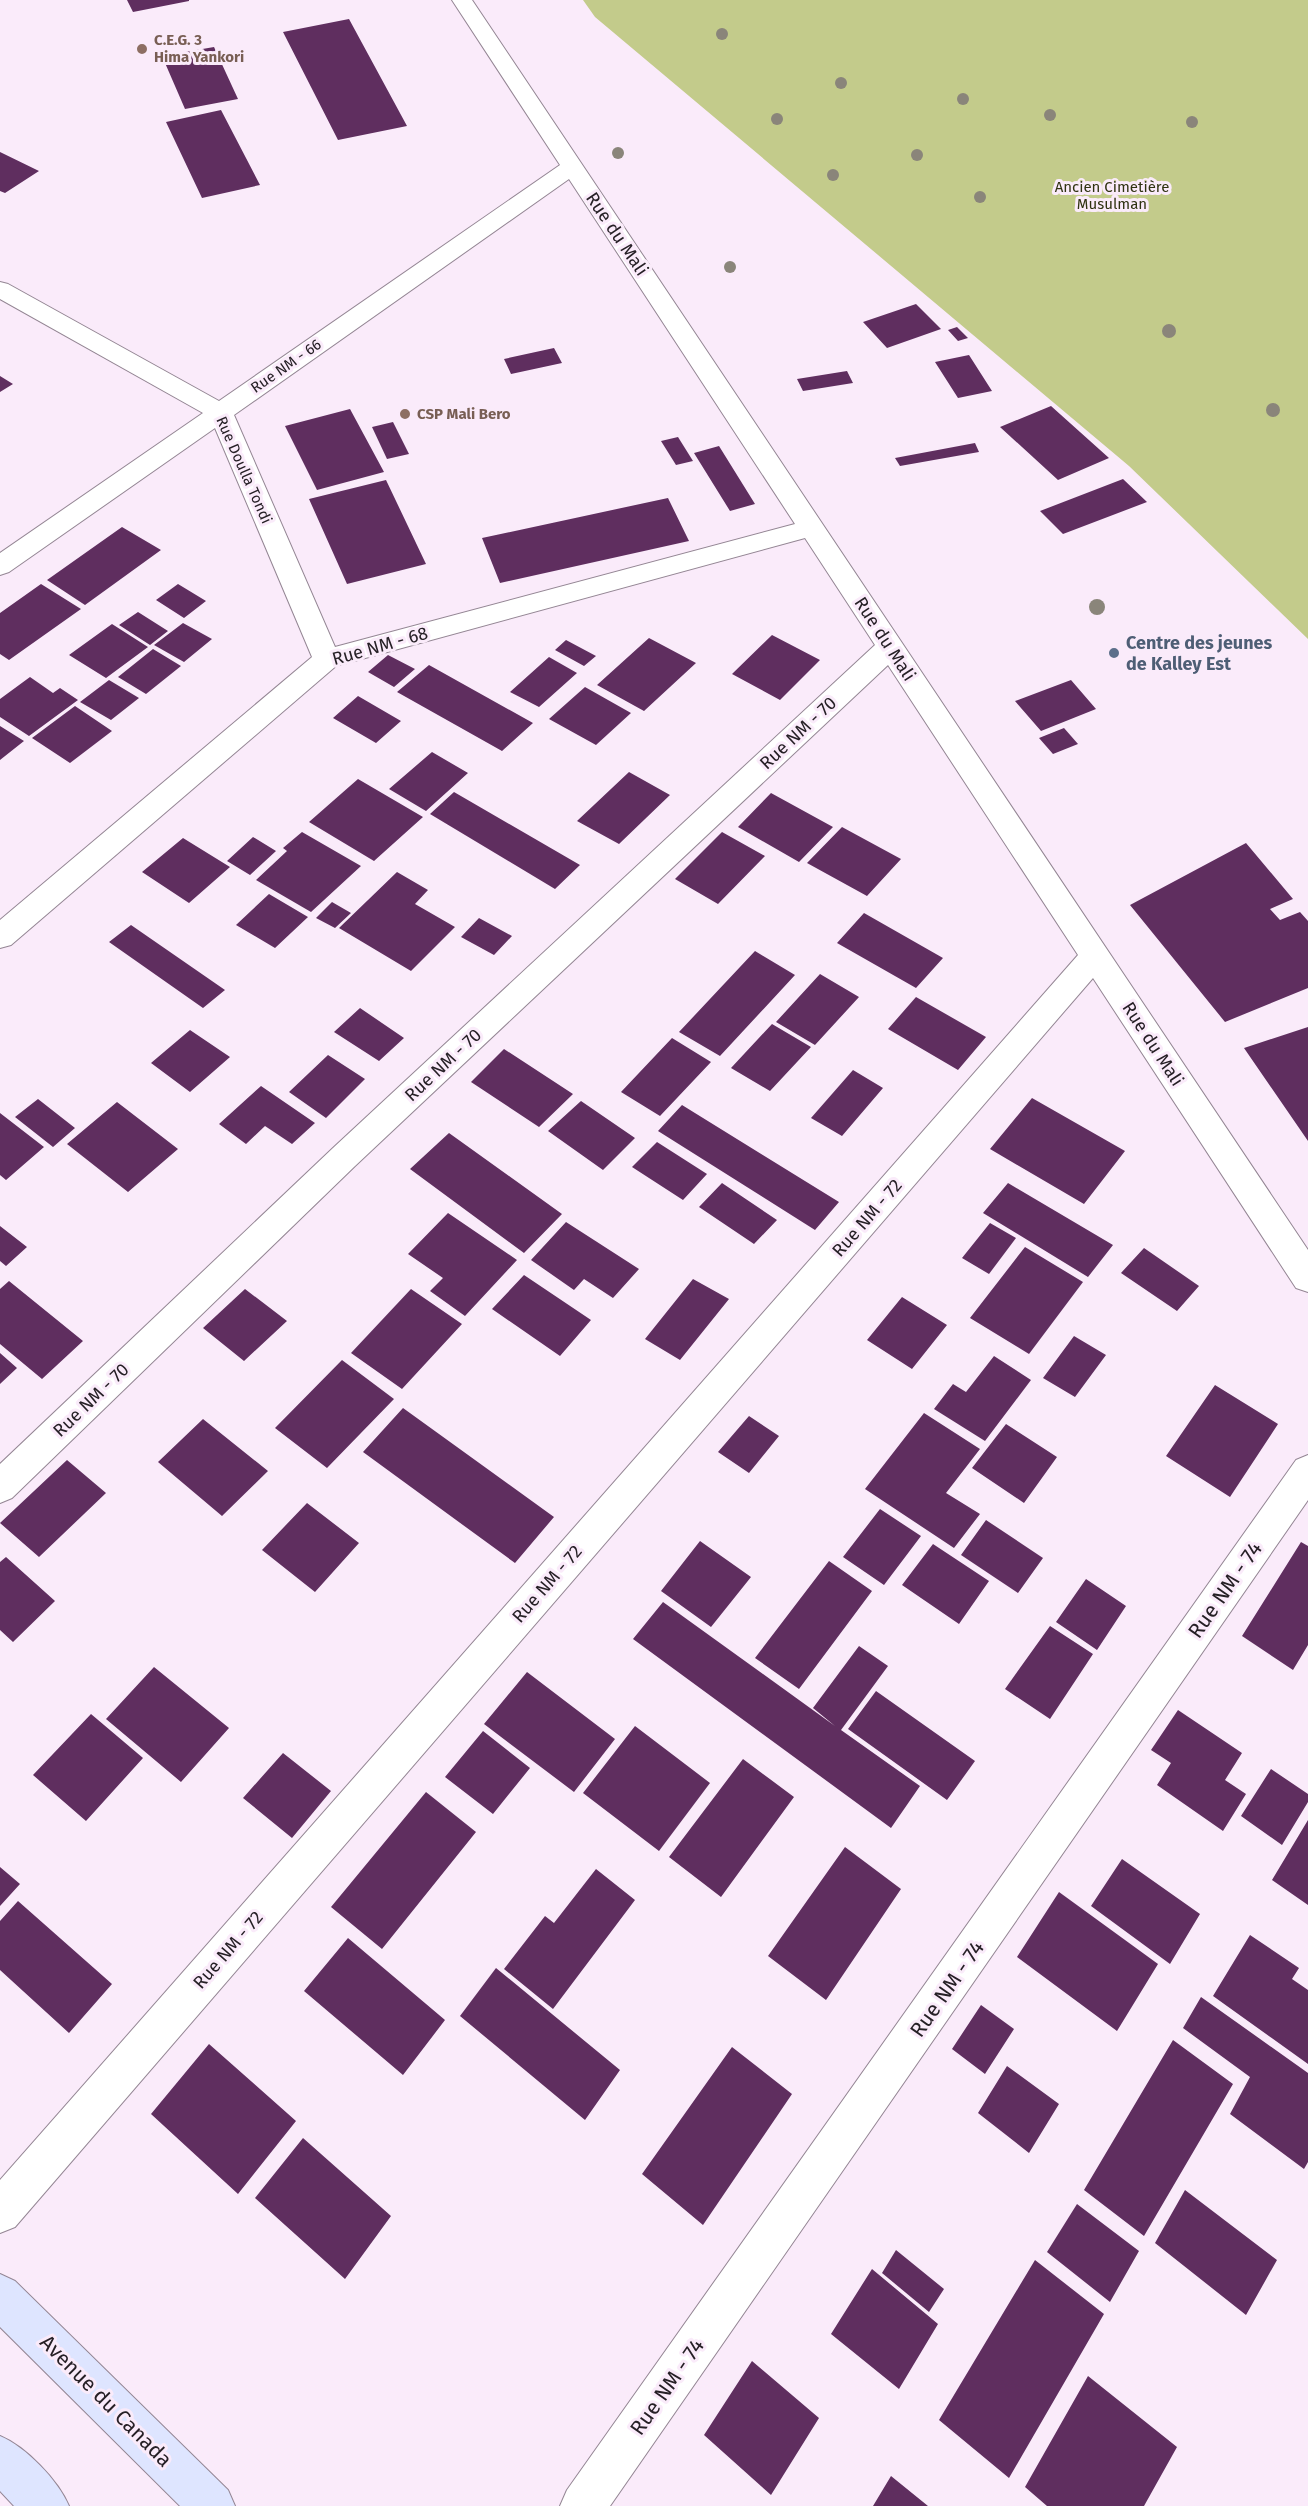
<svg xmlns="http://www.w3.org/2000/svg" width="1308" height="2506" font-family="'Fira Sans',sans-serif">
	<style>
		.green { fill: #c3cb8b }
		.building { fill: #5f2e5f }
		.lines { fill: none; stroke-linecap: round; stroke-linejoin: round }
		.street-casing { stroke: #948694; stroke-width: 2 }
		.secondary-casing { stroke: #948694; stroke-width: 2 }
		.street { fill: #fff; fill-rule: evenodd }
		.secondary { fill: #dee5ff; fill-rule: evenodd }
		.tree { fill: #8a857a }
		.education-dot { fill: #8d6e63; stroke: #faebfa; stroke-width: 2 }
		.service-dot { fill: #5c6f8a; stroke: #faebfa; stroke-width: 2 }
		.labels { text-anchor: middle; stroke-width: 6; stroke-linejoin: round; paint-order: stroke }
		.far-education-label { font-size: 15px; font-weight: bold; fill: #785e54; stroke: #faebfa; text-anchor: start }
		.far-park-label { font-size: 15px; fill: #2f3211; stroke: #faebfa }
		.far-street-label { font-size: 15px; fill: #262026; stroke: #faebfa }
		.street-label { font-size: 18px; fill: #262026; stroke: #faebfa }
		.service-label { font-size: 18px; font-weight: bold; fill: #4e5e75; stroke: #faebfa; text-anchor: start }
		.near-street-label { font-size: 21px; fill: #262026; stroke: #faebfa }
	</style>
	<rect width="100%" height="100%" fill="#faebfa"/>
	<!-- green -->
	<path class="green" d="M583 0H1308V639L1129 466 595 17Z"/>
	<!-- building -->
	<path class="building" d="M127 0H189V1L133 12Z
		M349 19 407 126 338 140 283 32Z
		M214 47 238 99 185 109 162 56Z
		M221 110 260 185 202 198 166 122Z
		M0 152 39 171 5 193 0 191Z
		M916 304 941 329 887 348 863 322Z
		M957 327 968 338 958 341 948 330Z
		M554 348 562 363 511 374 504 359Z
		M969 355 992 391 958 398 935 362Z
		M847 371 853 383 803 391 797 379Z
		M0 376 13 384 0 392Z
		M1051 406 1109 458 1058 480 1000 427Z
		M350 409 384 472 317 490 285 426Z
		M393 422 409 454 387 459 372 427Z
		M678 437 693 461 676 465 661 441Z
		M975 443 979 452 900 466 895 458Z
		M719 446 755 504 730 511 694 453Z
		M1123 479 1147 502 1063 534 1040 511Z
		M386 480 426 564 347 584 309 499Z
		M668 498 689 541 500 583 482 538Z
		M122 527 161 550 85 605 47 580Z
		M41 584 81 609 9 660 0 654V613Z
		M178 584 206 601 184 618 156 600Z
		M138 612 168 631 150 645 119 625Z
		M183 623 212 639 184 662 154 645Z
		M112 624 148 647 106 678 69 655Z
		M772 635 820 660 780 700 732 674Z
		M649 638 696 663 644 711 597 685Z
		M566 640 596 656 584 666 555 650Z
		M153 649 181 666 146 694 118 677Z
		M388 655 415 669 394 687 368 672Z
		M549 657 577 673 539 707 510 692Z
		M429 665 533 723 502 751 397 692Z
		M30 677 53 693 60 688 78 700 29 736 0 717V699Z
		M109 680 139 698 111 720 80 702Z
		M1071 680 1096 709 1041 731 1015 701Z
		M585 687 631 713 596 745 549 719Z
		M358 696 401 721 376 743 333 718Z
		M75 706 112 731 70 763 32 738Z
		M0 726 24 741 0 760Z
		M1064 728 1078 744 1053 754 1039 738Z
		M432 752 468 773 426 811 389 789Z
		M629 772 670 795 619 844 577 821Z
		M358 779 423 817 374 861 309 822Z
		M454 792 580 865 555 889 430 814Z
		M771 793 833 827 799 862 738 827Z
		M842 827 901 859 867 896 807 863Z
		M302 832 361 866 311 912 256 880 287 851 283 848Z
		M722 832 765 856 718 904 675 879Z
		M253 837 276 851 250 875 227 861Z
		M183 838 230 867 189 903 142 872Z
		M1246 843 1293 899 1270 909 1280 920 1300 912 1308 921V988L1225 1022 1130 905Z
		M397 872 428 890 415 904 455 927 411 971 339 928Z
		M269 894 308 917 275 948 236 925Z
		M332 902 351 913 335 928 316 918Z
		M864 913 943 958 916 988 837 943Z
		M479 918 512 936 494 955 461 937Z
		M131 925 225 990 203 1008 109 942Z
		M755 951 795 975 720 1056 679 1032Z
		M820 974 859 997 815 1045 776 1022Z
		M916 997 986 1037 958 1070 888 1029Z
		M360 1008 404 1038 379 1061 334 1032Z
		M772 1024 811 1047 770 1091 731 1068Z
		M1308 1027V1141L1244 1048Z
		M190 1030 230 1057 190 1092 151 1063Z
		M672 1038 711 1062 660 1116 621 1092Z
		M504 1049 573 1094 539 1127 471 1082Z
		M328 1055 365 1079 326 1118 289 1092Z
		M853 1070 883 1088 842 1136 811 1118Z
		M261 1086 315 1123 292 1144 265 1126 246 1144 219 1124Z
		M1032 1098 1125 1151 1084 1204 990 1149Z
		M38 1099 75 1128 53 1147 15 1117Z
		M581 1101 635 1138 603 1170 548 1131Z
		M117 1102 178 1149 128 1192 67 1144Z
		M682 1105 839 1202 815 1230 658 1131Z
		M0 1113 44 1147 6 1180 0 1175Z
		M449 1133 562 1214 524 1253 410 1169Z
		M657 1142 707 1174 683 1200 632 1167Z
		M722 1183 777 1220 754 1244 699 1207Z
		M1008 1183 1113 1245 1088 1277 983 1213Z
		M448 1213 517 1260 465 1316 430 1291 443 1278 408 1254Z
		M566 1222 639 1269 613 1298 584 1279 574 1290 531 1260Z
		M990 1223 1016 1238 989 1274 962 1258Z
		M0 1226 27 1247 6 1266 0 1261Z
		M1025 1247 1083 1282 1029 1354 970 1318Z
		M1144 1248 1199 1286 1177 1311 1121 1273Z
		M524 1275 591 1320 560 1356 492 1309Z
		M693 1279 729 1299 680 1360 645 1339Z
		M9 1281 83 1341 42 1379 0 1344V1289Z
		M245 1289 287 1321 244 1361 203 1328Z
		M411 1289 462 1324 402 1389 351 1353Z
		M902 1297 947 1325 912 1369 867 1340Z
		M1074 1336 1106 1355 1075 1397 1043 1378Z
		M0 1353 17 1368 0 1384Z
		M994 1356 1031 1380 985 1441 934 1409 953 1384 966 1392Z
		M342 1360 394 1399 327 1468 275 1428Z
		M1215 1385 1278 1424 1230 1497 1166 1456Z
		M403 1408 554 1517 515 1563 363 1452Z
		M924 1413 980 1449 946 1493 980 1514 954 1548 865 1489Z
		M749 1416 779 1436 749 1473 718 1452Z
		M203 1419 268 1471 222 1516 158 1462Z
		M1006 1424 1057 1457 1024 1503 972 1468Z
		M67 1460 106 1493 39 1557 0 1523Z
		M307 1503 359 1543 315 1592 262 1550Z
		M880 1509 921 1536 884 1585 843 1557Z
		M986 1520 1043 1558 1018 1593 961 1555Z
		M700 1541 751 1577 711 1627 661 1591Z
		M1301 1542 1308 1546V1645L1293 1670 1242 1636Z
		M933 1544 989 1581 959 1624 902 1585Z
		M6 1557 55 1601 13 1642 0 1630V1562Z
		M829 1561 872 1591 799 1689 755 1658Z
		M1086 1579 1126 1606 1097 1650 1056 1622Z
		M663 1602 835 1726 813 1708 859 1646 888 1666 841 1730 920 1786 891 1828 633 1639Z
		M1050 1626 1093 1654 1050 1719 1005 1689Z
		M154 1667 229 1728 181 1782 106 1719Z
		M527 1672 615 1739 574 1792 484 1724Z
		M876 1691 975 1761 947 1800 848 1729Z
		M1178 1710 1242 1753 1225 1780 1246 1794 1223 1831 1157 1785 1171 1763 1151 1750Z
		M91 1714 143 1758 86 1821 33 1775Z
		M635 1726 710 1783 659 1851 583 1793Z
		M483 1731 530 1768 493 1814 445 1777Z
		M283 1753 331 1791 292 1838 243 1798Z
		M743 1759 794 1797 721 1897 669 1857Z
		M1271 1769 1308 1794V1802L1282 1845 1241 1816Z
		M426 1792 476 1832 382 1949 331 1907Z
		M1308 1820V1905L1272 1880Z
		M845 1847 901 1889 826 2000 768 1956Z
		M1122 1859 1200 1914 1170 1964 1091 1906Z
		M0 1867 20 1884 0 1906Z
		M596 1869 635 1900 553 2009 504 1969 545 1916 554 1923Z
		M1059 1892 1158 1964 1117 2031 1017 1957Z
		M18 1901 112 1984 69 2033 0 1970V1921Z
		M1250 1935 1299 1968 1292 1979 1308 1990V2064L1213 1996Z
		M348 1938 445 2020 403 2075 304 1991Z
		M496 1968 620 2070 585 2120 460 2016Z
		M1201 1997 1308 2073V2162L1304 2169 1230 2114 1250 2077 1183 2028Z
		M981 2005 1014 2029 985 2074 952 2049Z
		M1173 2040 1233 2084 1144 2236 1084 2190Z
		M209 2044 296 2121 238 2194 151 2114Z
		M732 2047 792 2094 703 2225 642 2174Z
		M1007 2066 1059 2104 1029 2153 978 2113Z
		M303 2138 391 2216 345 2279 255 2198Z
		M1185 2190 1277 2260 1246 2315 1155 2243Z
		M1077 2204 1139 2251 1110 2302 1047 2252Z
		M896 2250 944 2289 929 2312 882 2273Z
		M1035 2260 1104 2314 1009 2478 939 2420Z
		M872 2269 938 2324 899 2389 831 2334Z
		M752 2361 819 2418 771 2495 704 2435Z
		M1088 2376 1177 2447 1144 2506H1047L1025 2487Z
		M891 2476 928 2506H873Z"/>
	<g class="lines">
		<defs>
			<path id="street" d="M452 0H472L1308 1250V1292L1296 1288 1093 978 15 2227 0 2233V2180L1078 955 888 665 355 1166 12 1498 0 1503V1464L333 1148 875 645 805 538 336 666 11 945 0 948V920L312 657 215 428 9 572 0 575V553L203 413 0 299V282L8 284 219 401 560 165ZM569 179 795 524 335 647 234 415Z
				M1308 1455V1500L610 2506H560L567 2490 1296 1460Z"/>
			<path id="secondary" d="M0 2274 15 2281 228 2490 235 2506H180L0 2327Z
				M0 2436C26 2447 58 2480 69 2506H14L0 2491Z"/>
		</defs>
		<!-- street casing -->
		<use href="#street" class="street-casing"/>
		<!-- secondary casing -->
		<use href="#secondary" class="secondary-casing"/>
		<!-- street -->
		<use href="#street" class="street"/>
		<!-- secondary -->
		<use href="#secondary" class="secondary"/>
	</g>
	<!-- trees -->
	<g class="tree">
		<circle cx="722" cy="34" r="6"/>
		<circle cx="841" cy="83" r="6"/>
		<circle cx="963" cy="99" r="6"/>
		<circle cx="1050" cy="115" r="6"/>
		<circle cx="777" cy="119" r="6"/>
		<circle cx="1192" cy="122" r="6"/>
		<circle cx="618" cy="153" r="6"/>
		<circle cx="917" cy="155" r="6"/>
		<circle cx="833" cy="175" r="6"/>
		<circle cx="980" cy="197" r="6"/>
		<circle cx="730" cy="267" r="6"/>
		<circle cx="1169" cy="331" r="7"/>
		<circle cx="1273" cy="410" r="7"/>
		<circle cx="1097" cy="607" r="8"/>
	</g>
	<!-- markers -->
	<g class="education-dot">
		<circle cx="142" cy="49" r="6"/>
		<circle cx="405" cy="414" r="6"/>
	</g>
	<circle class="service-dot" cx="1114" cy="653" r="6"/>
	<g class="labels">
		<!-- far-education labels -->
		<g class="far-education-label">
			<text x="154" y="45">C.E.G. 3<tspan x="154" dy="17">Hima Yankori</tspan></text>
			<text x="417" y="419">CSP Mali Bero</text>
		</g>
		<!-- far-park labels -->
		<g class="far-park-label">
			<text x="1112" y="192">Ancien Cimetière<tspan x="1112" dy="17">Musulman</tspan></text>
		</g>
		<!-- far-street labels -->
		<g class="far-street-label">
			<text transform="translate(286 366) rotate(-35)" y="5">Rue NM - 66</text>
			<text transform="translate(244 470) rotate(66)" y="5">Rue Doulla Tondi</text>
		</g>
		<!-- street labels -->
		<g class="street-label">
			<text transform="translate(617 234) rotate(56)" y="6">Rue du Mali</text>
			<text transform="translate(885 639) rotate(57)" y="6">Rue du Mali</text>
			<text transform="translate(380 646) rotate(-16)" y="6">Rue NM - 68</text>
			<text transform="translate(798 733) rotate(-43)" y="6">Rue NM - 70</text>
			<text transform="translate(1153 1044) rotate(57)" y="6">Rue du Mali</text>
			<text transform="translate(443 1065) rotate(-43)" y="6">Rue NM - 70</text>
			<text transform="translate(867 1218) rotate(-49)" y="6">Rue NM - 72</text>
			<text transform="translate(91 1400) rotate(-44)" y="6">Rue NM - 70</text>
			<text transform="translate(547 1584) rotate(-49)" y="6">Rue NM - 72</text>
			<text transform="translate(228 1950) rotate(-49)" y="6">Rue NM - 72</text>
		</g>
		<!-- service labels -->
		<g class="service-label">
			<text x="1126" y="649">Centre des jeunes<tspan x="1126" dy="21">de Kalley Est</tspan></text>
		</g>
		<!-- near-street labels -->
		<g class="near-street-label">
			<text transform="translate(1225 1590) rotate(-55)" y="7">Rue NM - 74</text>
			<text transform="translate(947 1989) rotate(-55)" y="7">Rue NM - 74</text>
			<text transform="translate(667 2387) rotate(-55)" y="7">Rue NM - 74</text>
			<text transform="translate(106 2401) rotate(45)" y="7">Avenue du Canada</text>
		</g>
	</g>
</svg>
